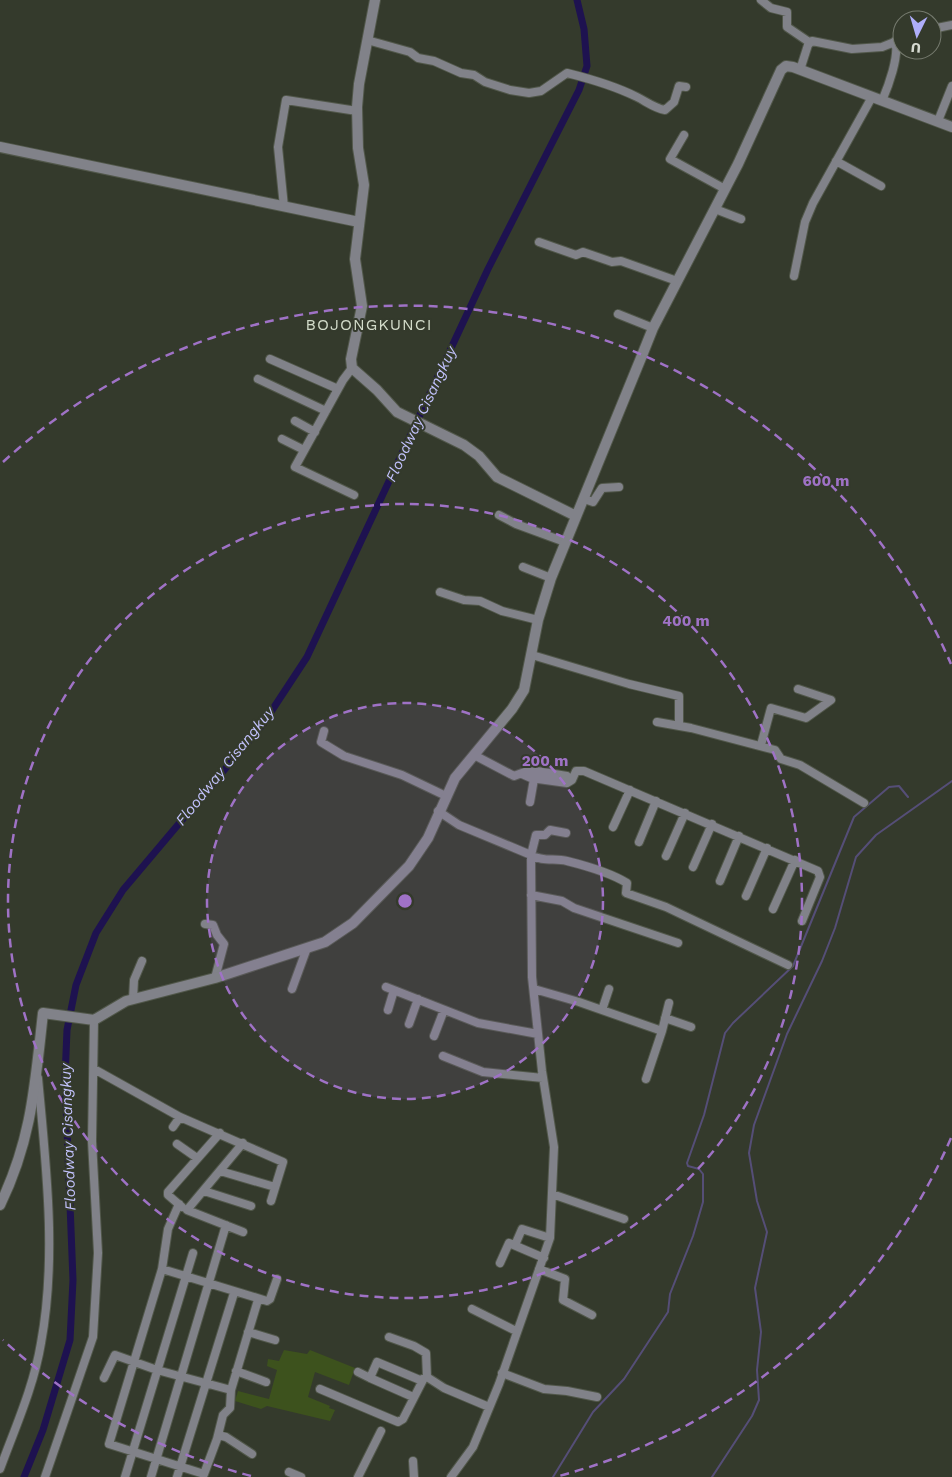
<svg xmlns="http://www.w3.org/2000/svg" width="952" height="1477" font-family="'Work Sans',sans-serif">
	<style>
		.green { fill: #3d521d }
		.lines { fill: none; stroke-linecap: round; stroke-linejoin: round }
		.stream { stroke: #554e77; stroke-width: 2 }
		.canal { stroke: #1e1250; stroke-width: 7 }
		.minor-casing { stroke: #51574a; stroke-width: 10 }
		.tertiary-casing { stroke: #51574a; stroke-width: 12 }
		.minor { stroke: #818289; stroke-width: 8 }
		.tertiary { stroke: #818289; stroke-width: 10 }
		.ring { fill: none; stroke: #9f72c6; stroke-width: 2.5; stroke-dasharray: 9 6 }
		.labels { text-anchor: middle; stroke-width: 4; stroke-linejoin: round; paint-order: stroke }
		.water-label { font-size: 15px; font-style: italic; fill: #c3c3fe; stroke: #343a2c }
		.quarter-label { font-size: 16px; letter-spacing: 1px; fill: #d3dcca; stroke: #343a2c }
		.centre { fill: #9f72c6; stroke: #343a2c; stroke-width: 2.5 }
		.ring-label { font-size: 15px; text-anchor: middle; font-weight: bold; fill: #9f72c6; stroke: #343a2c; stroke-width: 4; stroke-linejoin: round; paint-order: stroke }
	</style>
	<rect width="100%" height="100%" fill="#343a2c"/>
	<!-- green -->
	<path class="green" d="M284 1350 307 1354 310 1350 355 1368 349 1385 315 1372 308 1397 330 1406 329 1408 335 1410 330 1421 267 1406 261 1409 235 1401 238 1391 269 1399 277 1370 267 1366 268 1359 279 1361Z"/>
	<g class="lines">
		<!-- stream -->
		<path class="stream" d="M553 1477 593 1412 624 1379 668 1312 670 1294 693 1236 703 1202V1174L699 1169 688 1166 687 1163 704 1115 725 1033 733 1023 793 966 854 817 889 787 899 786 908 797
			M712 1477 752 1416 759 1400 757 1370 761 1332 755 1288 767 1232 757 1201 749 1153 754 1125 787 1034 822 961 835 928 856 857 876 835 952 781"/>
		<!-- canal -->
		<path class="canal" d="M24 1477 43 1430 70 1340 73 1280 65 1078 67 1030 76 985 96 933 123 890 263 724 307 657 488 269 579 90 587 66 584 29 577 0"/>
		<defs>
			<path id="minor" d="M761 0 771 8 787 12V27L809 42
				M932 29 952 25
				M367 40 410 52 418 58 434 61 461 73 474 75 485 82 510 90 529 93 541 91 567 73C591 79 615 86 637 97 647 102 654 108 665 110L674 102 679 86 686 87
				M800 70 808 45 812 41 852 49 882 47 902 39
				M882 101C888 87 900 55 895 41
				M938 121 952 86
				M684 135 670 159 725 189
				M836 161 881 186
				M284 207 278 147 286 100 357 111
				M715 209 741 219
				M539 242 576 255 583 252 612 262 621 261 677 281
				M794 276 805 222 813 203 872 97
				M618 314 653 328
				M270 359 338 389
				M352 368 343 380 295 467 354 495
				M258 379 326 411
				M295 421 315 432
				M282 439 304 450
				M584 499 593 502 602 488 619 487
				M499 515 516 524 565 542
				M523 567 551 578
				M440 592 464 600 480 601 502 611 538 620
				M532 655 629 684 679 696V726
				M657 722 691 728 775 750 781 759 800 765 864 803
				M324 731 321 742 344 756 402 775 446 796
				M761 745 771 708 806 718 831 700 798 689
				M474 755 514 776 530 770 567 776 572 780
				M522 774 531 778 567 783 572 780 576 771H584L818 871 820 877 802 921
				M530 802 534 779
				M438 811 459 825 531 855 532 977 542 1071 554 1147 550 1238 499 1384 478 1435 473 1447 451 1477
				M613 827 630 790
				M566 833 550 830 545 835H536L531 855C542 862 555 858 567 861 587 866 609 872 627 883L626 893 666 907 788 965
				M639 842 656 801
				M666 856 685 813
				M693 867 712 824
				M720 881 739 836
				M531 895 562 901 574 908 678 943
				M746 896 767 848
				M773 909 795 860
				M205 924 213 925 217 935 224 944 215 978
				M386 987 478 1023 538 1034
				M292 989 307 948
				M534 989 579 1002 662 1031 646 1079
				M133 999 134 980 142 961
				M388 1010 394 990
				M602 1010 609 989
				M665 1018 691 1027
				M409 1024 418 999
				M662 1031 669 1003
				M434 1036 444 1010
				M443 1056 483 1072 543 1078
				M94 1069 180 1117 283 1162 271 1201
				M173 1127 180 1117
				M243 1143 187 1210 243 1232
				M177 1144 197 1158
				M220 1171 275 1187
				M204 1191 251 1206
				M552 1194 624 1219
				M179 1204 168 1229 162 1269 109 1444 204 1474 217 1439 223 1415 230 1408 231 1390 258 1300
				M182 1207 168 1195V1192L220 1133
				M515 1245 522 1229 550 1238
				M500 1263 509 1243 544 1258
				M162 1269 267 1301 270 1299 277 1279
				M539 1269 565 1279 563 1300 592 1315
				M472 1309 516 1331
				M248 1332 275 1340
				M389 1337 414 1346 426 1353 427 1377 444 1388 489 1407
				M236 1371 266 1382
				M358 1372 370 1378
				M502 1373 544 1389 567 1391 597 1397
				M104 1378 115 1355 157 1370 231 1390
				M320 1389 398 1422 403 1419 423 1380
				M413 1397 370 1378 377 1362 420 1380 425 1378
				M218 1435 226 1437 252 1454
				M413 1461 414 1477
				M0 1469C15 1428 34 1386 41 1343 57 1257 46 1165 38 1078
				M289 1472 301 1477
				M45 1477 93 1337 98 1253 92 1141 94 1020
				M125 1477 193 1253
				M151 1477 226 1225
				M177 1477 234 1293
				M358 1477 381 1431"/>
			<path id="tertiary" d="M375 0 359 84 357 107 358 148 364 185 355 259 362 306 351 359 352 368 377 390 397 412 464 445 479 456 497 477 576 516
				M0 147 359 222
				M0 1205C32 1139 35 1084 43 1013L94 1020 126 1001 215 978 325 942 353 923 409 866 428 838 455 778 512 709 524 690 538 620 551 578 643 353 653 328 738 164 781 70 786 66 793 67 952 127"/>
		</defs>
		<!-- minor casing -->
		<use href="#minor" class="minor-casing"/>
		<!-- tertiary casing -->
		<use href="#tertiary" class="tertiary-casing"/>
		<!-- minor -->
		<use href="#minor" class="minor"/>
		<!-- tertiary -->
		<use href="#tertiary" class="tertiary"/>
	</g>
	<!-- distance rings -->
	<circle cx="405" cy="901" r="198" fill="#9f72c6" fill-opacity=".12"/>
	<g class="ring">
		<circle cx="405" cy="901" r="198"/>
		<circle cx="405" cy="901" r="397"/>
		<path d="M951 1138A595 595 0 0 1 559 1476M251 1476A595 595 0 0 1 3 1340M3 462A595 595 0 0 1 951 664"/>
	</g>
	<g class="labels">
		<!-- water labels -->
		<g class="water-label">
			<text transform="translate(421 414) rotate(-65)" y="5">Floodway Cisangkuy</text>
			<text transform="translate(225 766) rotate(-51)" y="5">Floodway Cisangkuy</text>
			<text transform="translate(68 1137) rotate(-92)" y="5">Floodway Cisangkuy</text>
		</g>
		<!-- quarter labels -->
		<g class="quarter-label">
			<text x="369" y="330">BOJONGKUNCI</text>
		</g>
	</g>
	<circle cx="405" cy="901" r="8" class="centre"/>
	<g class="ring-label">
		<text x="826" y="486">600 m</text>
		<text x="686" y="626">400 m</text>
		<text x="545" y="766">200 m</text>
	</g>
	<!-- north arrow -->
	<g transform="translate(917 35) rotate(185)"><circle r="24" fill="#343a2c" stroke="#757a6e"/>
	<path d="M0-4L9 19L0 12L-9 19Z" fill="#afaefa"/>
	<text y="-8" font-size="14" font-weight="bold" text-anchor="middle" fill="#d6dad1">U</text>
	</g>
</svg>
